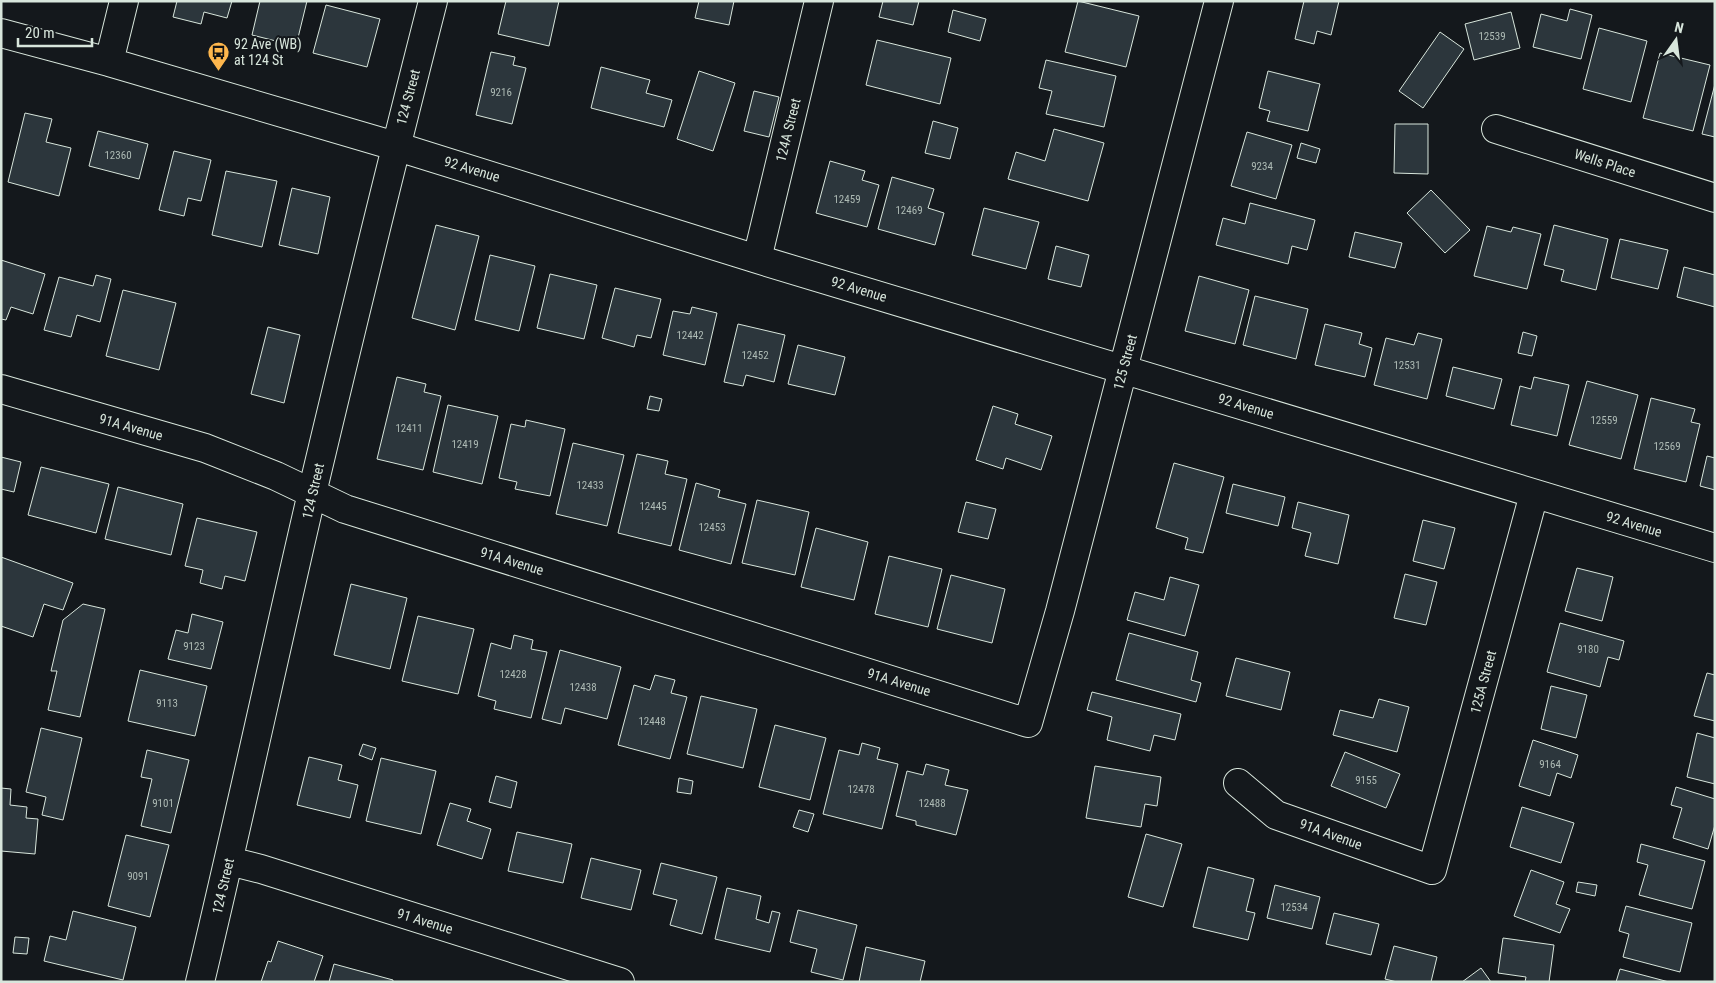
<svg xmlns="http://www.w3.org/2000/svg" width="1716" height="983" font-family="'Roboto Condensed',sans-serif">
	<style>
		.building { fill: #2c363c; stroke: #d8e6dc }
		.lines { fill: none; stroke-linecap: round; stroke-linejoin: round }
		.minor-casing { stroke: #d8e6dc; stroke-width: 30 }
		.minor { stroke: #14181c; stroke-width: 28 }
		.labels { text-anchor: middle; stroke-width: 4; stroke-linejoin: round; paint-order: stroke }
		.number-label { font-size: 11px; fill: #adbab4 }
		.poi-label { font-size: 14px; fill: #d8e6dc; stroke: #14181c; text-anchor: start }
		.street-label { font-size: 14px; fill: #d8e6dc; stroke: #14181c }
	</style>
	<rect width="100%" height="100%" fill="#14181c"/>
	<!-- building -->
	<path class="building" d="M177 1H232L227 18 204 12 201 24 173 17Z
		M260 1H307L296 46 252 35Z
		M506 1H559L549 46 498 34Z
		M699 1H734L729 25 695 18Z
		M883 1H919L913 25 879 17Z
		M1078 1 1139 16 1126 67 1065 52Z
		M1304 1H1339L1331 35 1317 31 1314 44 1295 39Z
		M326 5 380 19 367 67 313 53Z
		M1570 9 1592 15 1581 59 1533 47 1541 14 1567 21Z
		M953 10 986 19 980 41 948 32Z
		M1511 12 1520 48 1474 60 1465 24Z
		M1599 28 1647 41 1631 102 1583 89Z
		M1440 32 1464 49 1423 108 1399 91Z
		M877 40 951 58 940 104 866 85Z
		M491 52 515 57 513 65 526 68 512 124 476 115Z
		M1660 53 1710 65 1693 131 1643 118Z
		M1046 60 1116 76 1104 127 1046 114 1052 91 1039 88Z
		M601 67 650 80 646 93 672 100 664 127 591 108Z
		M699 71 735 83 713 151 677 139Z
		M1268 71 1320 84 1308 131 1267 121 1270 111 1259 108Z
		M1715 84V137L1702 134Z
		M754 91 779 97 769 137 744 131Z
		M25 113 52 119 46 142 71 148 59 196 8 182Z
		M933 121 958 128 950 159 925 153Z
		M1395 124H1428V174L1394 173Z
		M1054 129 1104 143 1088 201 1008 179 1016 152 1045 161Z
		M98 131 148 144 139 179 89 166Z
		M1247 132 1292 145 1276 199 1231 186Z
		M1301 143 1320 149 1316 163 1297 158Z
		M174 151 211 160 201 201 188 198 184 216 159 210Z
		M830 161 865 171 862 180 879 185 867 227 816 213Z
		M226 171 277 181 262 247 212 235Z
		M892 177 934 189 928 208 944 213 935 245 878 229Z
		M292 188 330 197 318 254 279 245Z
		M1431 190 1470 230 1445 253 1407 213Z
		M1250 203 1315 220 1307 250 1292 246 1288 264 1216 245 1223 218 1245 224Z
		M984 208 1039 222 1026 269 972 255Z
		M436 225 479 236 455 330 412 318Z
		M1554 225 1608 239 1596 290 1561 281 1564 270 1544 265Z
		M1487 226 1511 232 1513 227 1541 234 1527 289 1474 276Z
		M1355 232 1402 243 1395 268 1349 257Z
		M1620 239 1668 250 1658 289 1611 278Z
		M1056 246 1089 255 1081 287 1048 279Z
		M490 255 535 266 519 331 475 320Z
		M1 260 45 274 33 314 11 307 6 320 1 319Z
		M1684 267 1715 275V307L1677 297Z
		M550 274 597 285 584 339 537 328Z
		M96 275 111 279 100 322 77 315 71 337 44 330 59 277 93 286Z
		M1199 276 1249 290 1235 344 1185 331Z
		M615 288 661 299 651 338 637 335 634 347 602 338Z
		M123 290 176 303 159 370 106 356Z
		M1255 296 1308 309 1296 359 1243 345Z
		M692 307 717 313 705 365 663 355 673 311 690 314Z
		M738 324 785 335 774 382 746 375 743 386 724 382Z
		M1325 324 1362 333 1359 344 1372 348 1365 377 1315 365Z
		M268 327 300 335 284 403 251 394Z
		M1523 332 1537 336 1532 356 1518 353Z
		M1418 333 1442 339 1427 399 1374 385 1386 338 1414 345Z
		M798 345 845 357 835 395 788 384Z
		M1453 367 1502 379 1494 409 1446 396Z
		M397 377 426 384 424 392 441 396 423 470 377 459Z
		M1534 377 1569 385 1557 436 1511 425 1520 386 1531 389Z
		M1587 381 1638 395 1621 459 1569 445Z
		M650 396 662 399 659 411 647 409Z
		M1651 398 1695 409 1691 422 1700 424 1686 482 1634 469Z
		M448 405 498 416 482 484 433 472Z
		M993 406 1018 414 1015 424 1052 436 1041 470 1006 458 1003 469 976 460Z
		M526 420 565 429 550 496 515 489 517 482 499 478 511 424 525 427Z
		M573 443 624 455 607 526 556 514Z
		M637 454 668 461 665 474 687 479 671 546 618 533Z
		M1707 456 1715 458V490L1700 486Z
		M1 457 21 462 14 492 1 489Z
		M1174 463 1224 477 1203 553 1185 549 1188 538 1156 528Z
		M41 467 109 484 96 533 28 515Z
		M696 483 720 490 718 497 746 504 731 564 679 550Z
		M1233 484 1285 497 1278 526 1226 513Z
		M118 487 183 504 171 555 105 539Z
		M757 500 809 512 795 575 742 563Z
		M966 502 996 509 988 539 958 532Z
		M1298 502 1349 515 1338 564 1305 556 1311 533 1292 528Z
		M197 518 257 532 245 581 225 576 222 589 200 583 203 570 185 566Z
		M1423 520 1455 528 1444 569 1413 561Z
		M816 528 868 542 854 600 801 587Z
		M889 556 942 569 928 627 875 614Z
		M1 557 73 583 63 610 44 604 33 637 1 626Z
		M1577 568 1613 577 1602 621 1565 611Z
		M1405 574 1437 582 1426 625 1394 618Z
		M951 575 1005 589 992 643 937 629Z
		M1170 577 1199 585 1185 636 1127 620 1135 592 1164 600Z
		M351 584 407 598 390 669 334 655Z
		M83 604 105 609 80 717 48 710 57 671H51L63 620Z
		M192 614 223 622 211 669 168 659 176 630 188 633Z
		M418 616 474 629 458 694 402 681Z
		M1560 623 1624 641 1619 660 1608 657 1600 687 1547 672Z
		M1129 633 1198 652 1191 680 1201 683 1196 702 1116 680Z
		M514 635 533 640 531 649 547 652 531 718 494 709 496 701 478 696 491 643 511 649Z
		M560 650 621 667 607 719 565 708 561 724 542 719Z
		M1236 658 1290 672 1281 710 1226 696Z
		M140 670 207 686 195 736 128 721Z
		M1707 673 1715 675V721L1694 716Z
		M655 675 675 680 671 693 687 697 670 759 618 745 634 685 650 690Z
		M1551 686 1587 695 1576 738 1541 729Z
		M1092 692 1181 714 1175 740 1154 735 1150 751 1107 740 1112 717 1087 710Z
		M701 696 757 709 743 768 687 754Z
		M1379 699 1409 707 1397 752 1333 735 1340 710 1373 718Z
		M775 725 826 738 810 800 759 787Z
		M41 728 82 738 63 820 42 815 46 797 26 792Z
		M1697 733 1715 738V784L1687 777Z
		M1533 740 1578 755 1571 778 1557 773 1550 796 1519 786Z
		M862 743 880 748 877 759 898 764 882 829 823 814 839 750 859 755Z
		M363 744 376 748 372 760 359 755Z
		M147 750 189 760 171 833 141 826 152 779 141 777Z
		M1345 752 1400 774 1386 808 1331 786Z
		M309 757 342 765 338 780 358 785 350 818 297 805Z
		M381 758 436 771 421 834 366 821Z
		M926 764 949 770 945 785 968 790 956 835 916 825V821L896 816 907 771 923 775Z
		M1095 766 1161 777 1157 806 1145 804 1141 827 1086 818Z
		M496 776 517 782 511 808 489 802Z
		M679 778 693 781 691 794 677 792Z
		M1676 787 1715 799V825L1708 849 1673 838 1682 808 1671 805Z
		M1 788 11 789 10 805 27 807 26 818 38 819 35 854 1 851Z
		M450 803 471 809 467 821 491 829 482 859 437 845Z
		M1522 807 1574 823 1561 863 1510 847Z
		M799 810 814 814 808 832 793 827Z
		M517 832 572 844 563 883 508 871Z
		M1146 834 1182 844 1163 907 1128 897Z
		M126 835 169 845 150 917 108 906Z
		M1641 844 1705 861 1692 909 1639 895 1648 865 1637 862Z
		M591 858 641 870 631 910 581 898Z
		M661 863 717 877 702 934 670 925 677 900 653 894Z
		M1208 867 1254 879 1246 911 1255 913 1248 940 1193 927Z
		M1531 870 1564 882 1556 904 1570 909 1560 933 1514 916Z
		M1578 882 1597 885 1595 896 1576 892Z
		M1275 885 1320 897 1312 929 1267 918Z
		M727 888 761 896 756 919 769 923 772 911 780 913 770 952 715 939Z
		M1626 906 1692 923 1680 972 1623 957 1629 934 1619 931Z
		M798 910 857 925 843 980 811 972 817 949 790 942Z
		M73 911 136 927 123 980 44 961 50 936 66 940Z
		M1334 913 1379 924 1371 955 1326 944Z
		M15 937 29 938 27 954 13 953Z
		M1503 938 1554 945 1549 982H1525L1526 977 1498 973Z
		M278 941 323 956 314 982H261L268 961 271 962Z
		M1394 946 1437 957 1431 982H1397L1385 979Z
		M866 947 925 961 920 982H859Z
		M334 964 393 980V982H329Z
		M1481 968 1491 982H1462Z
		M1620 969 1669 982H1616Z"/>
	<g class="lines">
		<defs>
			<path id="minor" d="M1 33 109 62 395 146 757 259 1715 548
				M109 62 124 1
				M1496 129 1715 198
				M757 259 819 1
				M1 389 205 448 276 476 345 509 1028 723 1060 611 1219 1
				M1238 783 1276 815 1432 870 1534 494
				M229 861 261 869 620 982
				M200 982C239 819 274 656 312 493 351 329 391 165 433 1"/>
		</defs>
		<!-- minor casing -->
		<use href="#minor" class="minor-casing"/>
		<!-- minor -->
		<use href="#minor" class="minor"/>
	</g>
	<!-- icons -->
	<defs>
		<symbol id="bus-pin" viewBox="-11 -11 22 30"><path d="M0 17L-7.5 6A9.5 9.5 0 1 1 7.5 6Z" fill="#ffb74d" stroke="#14181c"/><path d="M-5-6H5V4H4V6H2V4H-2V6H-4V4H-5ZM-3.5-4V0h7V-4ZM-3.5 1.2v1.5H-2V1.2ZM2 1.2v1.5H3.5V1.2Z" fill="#111"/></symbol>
	</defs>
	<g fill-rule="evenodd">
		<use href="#bus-pin" x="206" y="40" width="25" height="34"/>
	</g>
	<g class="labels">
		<!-- number labels -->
		<g class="number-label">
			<text x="1492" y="40">12539</text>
			<text x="501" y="96">9216</text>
			<text x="118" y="159">12360</text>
			<text x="1262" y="170">9234</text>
			<text x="847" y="203">12459</text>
			<text x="909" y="214">12469</text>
			<text x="690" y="339">12442</text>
			<text x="755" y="359">12452</text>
			<text x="1407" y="369">12531</text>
			<text x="1604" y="424">12559</text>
			<text x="409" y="432">12411</text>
			<text x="465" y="448">12419</text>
			<text x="1667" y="450">12569</text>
			<text x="590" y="489">12433</text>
			<text x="653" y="510">12445</text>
			<text x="712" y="531">12453</text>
			<text x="194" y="650">9123</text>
			<text x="1588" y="653">9180</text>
			<text x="513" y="678">12428</text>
			<text x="583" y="691">12438</text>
			<text x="167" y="707">9113</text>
			<text x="652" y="725">12448</text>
			<text x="1550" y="768">9164</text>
			<text x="1366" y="784">9155</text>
			<text x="861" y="793">12478</text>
			<text x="163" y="807">9101</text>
			<text x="932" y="807">12488</text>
			<text x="138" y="880">9091</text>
			<text x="1294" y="911">12534</text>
		</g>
		<!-- poi labels -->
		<g class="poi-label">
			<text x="234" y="49">92 Ave (WB)<tspan x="234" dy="16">at 124 St</tspan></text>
		</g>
		<!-- street labels -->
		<g class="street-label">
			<text transform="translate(408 97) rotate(-75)" y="5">124 Street</text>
			<text transform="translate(788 130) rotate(-76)" y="5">124A Street</text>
			<text transform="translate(1605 163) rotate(18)" y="5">Wells Place</text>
			<text transform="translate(472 169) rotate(17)" y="5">92 Avenue</text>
			<text transform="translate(859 289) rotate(17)" y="5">92 Avenue</text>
			<text transform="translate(1125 362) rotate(-75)" y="5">125 Street</text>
			<text transform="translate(1246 406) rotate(17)" y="5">92 Avenue</text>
			<text transform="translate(131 427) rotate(16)" y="5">91A Avenue</text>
			<text transform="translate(313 491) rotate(-77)" y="5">124 Street</text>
			<text transform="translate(1634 524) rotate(17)" y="5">92 Avenue</text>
			<text transform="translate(512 561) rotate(17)" y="5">91A Avenue</text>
			<text transform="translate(899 682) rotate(17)" y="5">91A Avenue</text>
			<text transform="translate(1483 682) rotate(-75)" y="5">125A Street</text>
			<text transform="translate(1331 834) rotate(20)" y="5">91A Avenue</text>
			<text transform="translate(223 886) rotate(-77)" y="5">124 Street</text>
			<text transform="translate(425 921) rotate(17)" y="5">91 Avenue</text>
		</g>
	</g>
	<!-- border -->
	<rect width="1716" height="983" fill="none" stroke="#d8e6dc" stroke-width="5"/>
	<!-- north arrow -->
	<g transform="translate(1676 40) rotate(14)" stroke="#14181c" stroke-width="4" paint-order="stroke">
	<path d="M0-4L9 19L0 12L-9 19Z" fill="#d8e6dc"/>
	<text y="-8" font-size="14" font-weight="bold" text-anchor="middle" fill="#d8e6dc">N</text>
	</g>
	<!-- scale -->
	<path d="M18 38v8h74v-8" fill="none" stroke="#d8e6dc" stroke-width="2.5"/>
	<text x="25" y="38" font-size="15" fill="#d8e6dc" stroke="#14181c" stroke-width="4" paint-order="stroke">20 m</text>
</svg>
